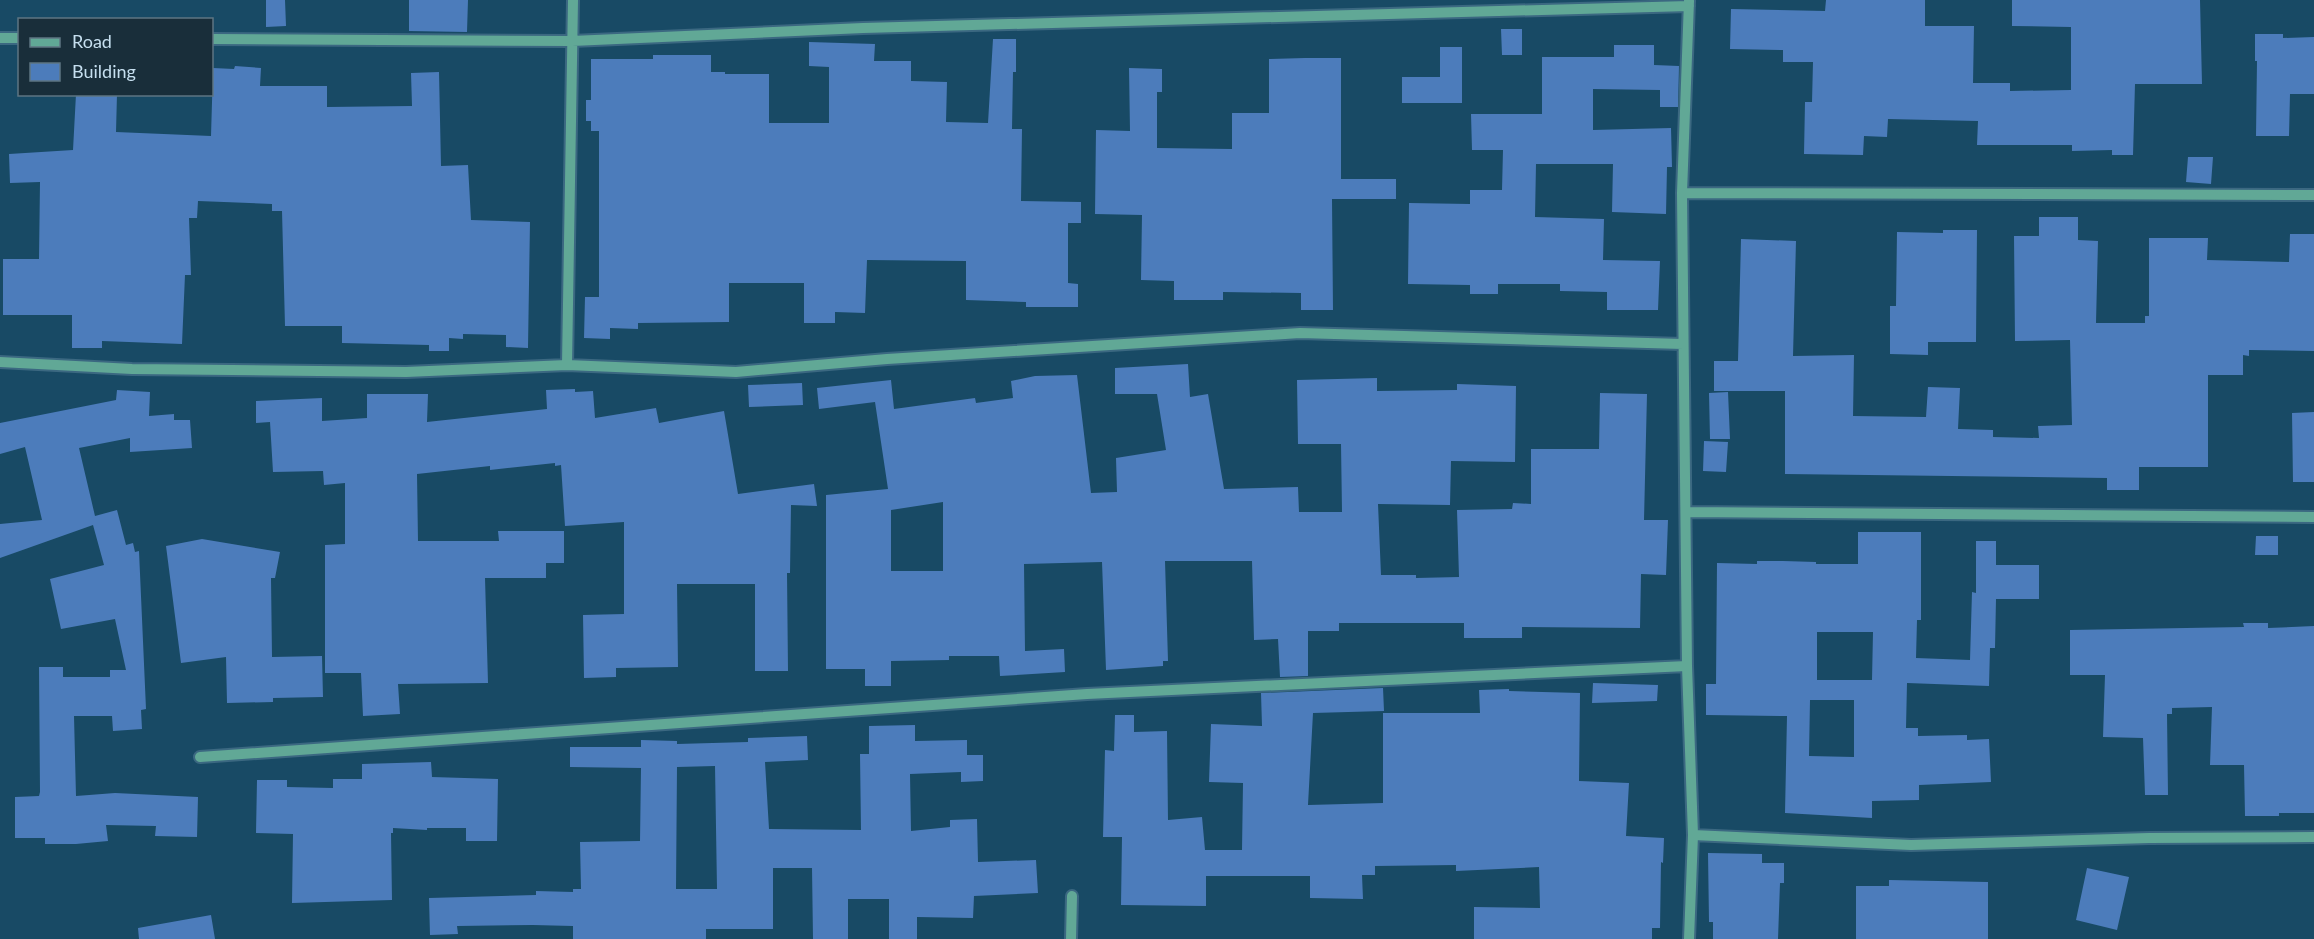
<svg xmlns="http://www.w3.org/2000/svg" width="2314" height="939" font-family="Lato,sans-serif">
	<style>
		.building { fill: #4c7cbb; fill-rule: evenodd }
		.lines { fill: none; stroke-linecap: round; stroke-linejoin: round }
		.minor-casing { stroke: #3b6881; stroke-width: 14 }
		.minor { stroke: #61a896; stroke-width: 10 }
	</style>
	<rect width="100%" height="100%" fill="#184a65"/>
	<!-- building -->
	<path class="building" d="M266 0H285L286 26 266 27Z
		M409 0H468L467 32 409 31Z
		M1826 0H1925V26H1974L1973 83H2010V91L2071 90V27L2012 26V0H2200L2202 84H2135L2133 155H2112V150L2072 151V145H1977L1978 121 1888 119 1887 137 1864 136 1863 155 1804 154 1805 102H1812L1813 62H1783V50L1730 49 1731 9 1825 11Z
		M1501 29H1522V55H1502Z
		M2255 34H2283V38L2314 37V94H2290L2289 136H2256L2257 61H2255Z
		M993 39H1016V72H1013L1012 129H1022L1021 201 1081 202V223H1068V283L1078 284V307H1026V302L966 300V261L867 260 865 313 835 312V323H804V283H729V322L638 323V329L610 328V339L584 338 585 297H599V131H591V121H586V100H591V59H653V55H711V72H725V74H769V123H829V67L809 66V42L875 44 874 61H911V81L947 82 946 122 988 123Z
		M1614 45H1654V65L1679 66 1678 107H1660V90L1593 89V130L1671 128 1672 167H1667L1666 214 1612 212 1613 164H1536L1535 217 1604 219 1603 260 1660 261 1658 310H1607V292L1560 291V284H1498V294H1470V285L1408 284 1409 203 1470 204V190H1502L1503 150H1472L1471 114H1542V57H1614Z
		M1440 47H1462V103H1402V77H1440Z
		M1305 58H1341V179H1396V199H1332L1333 310H1301V293L1223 292V300H1174V281L1141 280 1142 215 1095 214 1096 130 1130 131 1129 68 1162 69V92H1157V148L1232 149V113H1269V59Z
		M235 66 261 68 260 86H327V107L412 106 411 73 439 72 441 166 468 165 471 220 530 222 528 348 506 347V335L463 334V339L449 338V351H429V345L342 343V326H285L282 211H272V204L198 201 197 218H189L191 275H185L182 344 102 341V348H72V315H3V259H39L40 182 10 183 9 154 73 150 76 94H117L116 132 211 136 213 68 234 69Z
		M2188 157H2213L2211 184 2186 182Z
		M2039 217H2078V240L2098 241 2096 323H2145V316H2149V238H2208L2207 260 2289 262 2290 234H2314V351L2249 350V356L2243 355V375H2208V467H2139V490H2107V478L1785 474V391H1714V361H1738L1741 239 1796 241 1793 356 1854 355 1853 416 1926 417 1928 387 1960 388 1958 429 1993 430V437L2039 438 2038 426 2072 425 2070 340 2015 341 2014 236H2039Z
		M1943 230H1977L1976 342H1928V355L1890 354V306H1896L1897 232 1943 233Z
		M1188 364 1190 397 1208 394 1224 489 1298 487 1299 512H1342L1341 444H1298L1297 380 1377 378V391L1457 390V384L1516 386 1515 462 1451 461 1450 505 1378 504 1381 575H1416V578L1459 577 1457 510 1512 509 1513 503 1531 504V449H1599L1600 393 1647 394 1644 520H1668L1666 575 1641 574 1640 628 1522 627V638H1464V623H1339V631H1308V676L1280 677 1278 639 1254 640 1252 561H1165L1168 661H1163V666L1106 670 1102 562 1024 564 1025 651 1064 649 1065 672 1000 676 999 656H949V660L891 661V686H865V669H826V495L888 489 875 402 819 409 817 388 891 380 894 409 975 398 976 403 1013 398 1011 381 1035 376 1077 375 1091 493 1117 492 1116 458 1166 450 1157 394H1115V368ZM943 502V571H891V510Z
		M802 383 803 405 749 407 748 385Z
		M575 389V392L593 391 595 418 656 408 659 423 724 411 738 494 814 484 817 506 791 505 790 573H787L788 671H755V584H677L678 667 616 668V677L584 678 583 615 624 614V522L565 526 561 465 555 466V463L490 470V466L417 474 418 541H499L498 531H564V563H546V578H485L488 683 398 684 400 714 363 716 361 673H325V545L345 544V483L324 485 323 471 273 472 270 422 256 423V401L322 398V421L367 418V394H428L427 422 547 409 546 390Z
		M117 390 150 392 149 416 174 414V420H190L192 448 130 452V438L79 448 95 516 117 510 126 545 133 543 135 552 139 551 146 709 141 710 142 729 113 731 112 716H74L76 796 115 793 198 797 197 837 155 836 156 826 106 825 108 841 76 844H45V838H15V797L39 796 40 792 39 667H63V677H110V670H126L115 619 61 629 50 579 104 565 93 525 0 558V524L42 520 25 447 0 454V423L116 400Z
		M1728 392 1730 439H1710L1709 393Z
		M2314 412V482H2293L2292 413Z
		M1704 441 1728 442 1726 472 1703 471Z
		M1858 532H1921V620H1917L1916 658 1970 660 1972 592 1976 593V541H1996V565H2039V599H1996L1995 648H1990L1989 686 1907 683 1906 728H1918V736L1967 735V740L1989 739 1991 782 1919 785V800L1872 801V818L1785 813 1787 716 1706 715V684H1716L1717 563 1757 564V561H1783L1816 562V564H1858ZM1817 632H1873L1872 680H1817ZM1810 700H1854V757L1809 756Z
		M2256 536H2278V555H2255Z
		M202 539 280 552 275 578H271L272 657 322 656 323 697 273 698V702L227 703 226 657 181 663 166 546Z
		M2243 623H2268V628L2314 626V813H2279V816H2245L2244 765H2210L2212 707 2172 708V714H2167L2168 795H2145L2143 738 2103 737 2105 675H2070V630L2244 627Z
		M1593 683 1658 685 1657 701 1592 703Z
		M1383 688 1384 711 1313 713 1308 805 1383 803V713H1480L1479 690 1509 689V691L1580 693 1579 781 1629 783 1626 836 1664 838 1663 863 1661 862 1660 928H1652V939H1474V907L1540 908 1539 867 1456 871V865L1375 866V875H1362L1363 899 1310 898V876H1206V906L1121 905 1122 837H1103L1105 750 1114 751 1115 715H1134V732L1167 731 1168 820 1202 817 1205 850H1242L1243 783 1209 782 1211 724 1262 726 1261 693Z
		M915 725V741L967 740V755H983V781L961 782V772L910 774 911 831 950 827V820L977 819 978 862 1036 860 1038 893 974 896 973 918 917 917V939H889V899H848V939H813L812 868H773V929H706V939H573V926L533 925 457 926 458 934 430 935 429 898 536 895V891L573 892V889H581L580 842 640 841 641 768 570 767V747H641V740L677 741V744L748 742V738L807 736 808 760 765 762 769 829 861 830 860 754H869V726ZM715 766 717 889H676L677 767Z
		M431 762 432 777 498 779 497 841H466V828H427V830L393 828V833H391L392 900 292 903 293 834 256 833 257 780H287V787L333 788V779H362V764Z
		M1708 853 1762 854V863H1784V883H1780L1778 939H1713V922H1709Z
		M2087 868 2129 877 2117 930 2076 920Z
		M1889 880 1988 882V939H1856V886H1889Z
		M211 915 215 939H139L138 928Z"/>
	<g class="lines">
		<defs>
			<path id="minor" d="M1689 1 1682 193 1687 666 1693 835 1689 939
				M0 38H20
				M212 39 572 41 863 28 1689 6
				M1682 193 2314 195
				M0 362 132 369 406 372 567 365 736 372 887 359 1300 333 1683 344
				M567 365 573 0
				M1686 512 2314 517
				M200 757 1087 694 1687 666
				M1693 835 1911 845 2149 838 2314 837
				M1071 939 1072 896"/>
		</defs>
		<!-- minor casing -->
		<use href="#minor" class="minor-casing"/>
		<!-- minor -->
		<use href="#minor" class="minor"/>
	</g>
	<!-- legend -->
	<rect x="18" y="18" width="195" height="78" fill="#192e3a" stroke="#5e7582" stroke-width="1.5"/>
	<rect x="30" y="38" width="30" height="9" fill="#61a896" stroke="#5e7582" stroke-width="1.5"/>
	<text x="72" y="48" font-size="18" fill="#c6dfef">Road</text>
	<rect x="30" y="63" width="30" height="18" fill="#4c7cbb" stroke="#5e7582" stroke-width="1.5"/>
	<text x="72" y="78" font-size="18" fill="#c6dfef">Building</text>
</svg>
